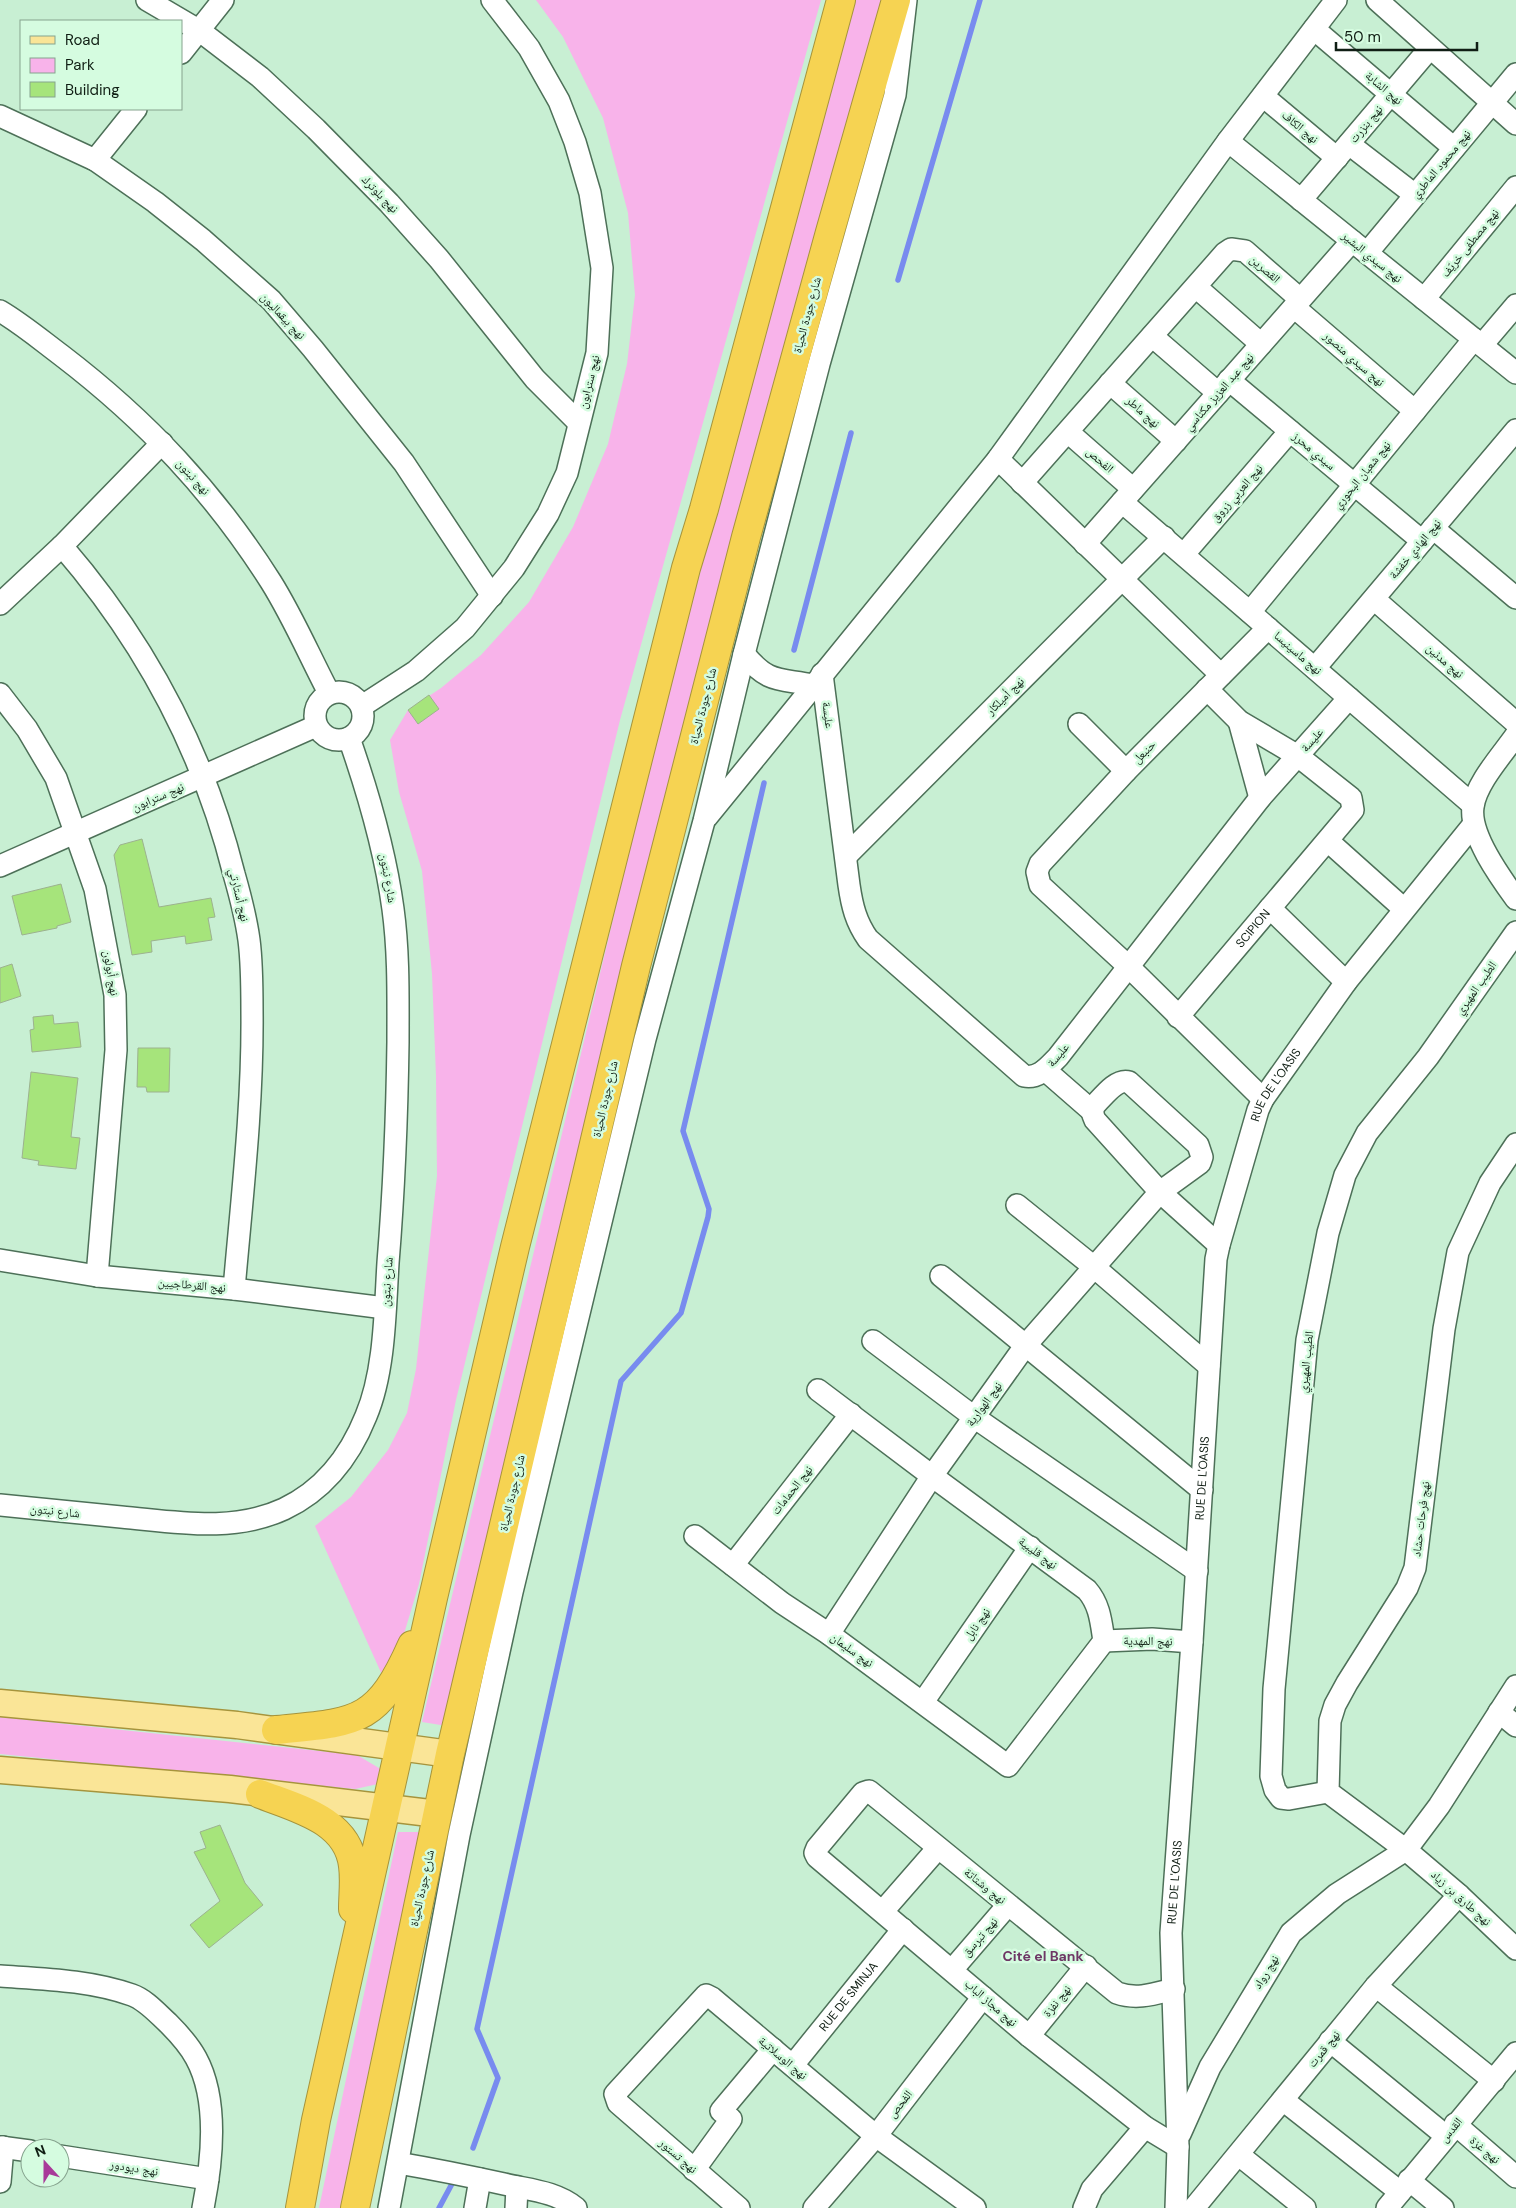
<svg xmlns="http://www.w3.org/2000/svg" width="1516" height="2208" font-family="'DM Sans','Noto Naskh Arabic',sans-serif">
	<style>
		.green { fill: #f8b3ea }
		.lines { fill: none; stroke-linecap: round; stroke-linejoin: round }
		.stream { stroke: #788bef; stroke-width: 5.5 }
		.building { fill: #a6e47b; stroke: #9cb28f }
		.minor-casing { stroke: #4d7058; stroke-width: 24 }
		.major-casing { stroke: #a6943c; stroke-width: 29 }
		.highway-casing { stroke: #a6943c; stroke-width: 30 }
		.minor { stroke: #fff; stroke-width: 21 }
		.major { stroke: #fae597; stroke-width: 26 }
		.highway { stroke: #f6d352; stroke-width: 28 }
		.labels { text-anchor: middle; stroke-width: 5; stroke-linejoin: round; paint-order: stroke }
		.street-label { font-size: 12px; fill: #101e14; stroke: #d5fce0 }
		.neighbourhood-label { font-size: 14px; font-weight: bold; fill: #6e3765; stroke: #d5fce0 }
	</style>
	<rect width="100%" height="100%" fill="#c8efd3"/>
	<!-- green -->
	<path class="green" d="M536 0H821L620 720 456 1400 419 1584 397 1657 383 1677 315 1526 351 1497 388 1450 407 1413 416 1369 437 1176 436 1076 432 974 422 871 399 792 390 740 408 710 441 688 481 655 529 602 573 527 608 444 627 364 635 295 628 213 603 118 563 37Z
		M853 0H886L453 1727 422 1722 658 730Z
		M0 1717 357 1755 384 1771 378 1784 355 1789 0 1754Z
		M398 1832H420L356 2130 342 2208H319Z"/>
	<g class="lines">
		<!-- stream -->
		<path class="stream" d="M898 280 980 0
			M794 650 851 433
			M473 2148 498 2078 477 2029 621 1381 681 1313 708 1217 709 1209 683 1131 764 783
			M439 2208 454 2180"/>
	</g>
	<!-- building -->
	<path class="building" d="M429 695 439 709 418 724 408 710Z
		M142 839 159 907 211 898 215 917 208 918 212 940 186 944 185 936 151 941 152 952 132 955 114 855 120 845Z
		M61 884 71 922 57 926V928L22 935 12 896Z
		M12 964 21 996 0 1003V968Z
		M53 1015 54 1024 78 1022 81 1047 32 1052 30 1030 34 1029 33 1017Z
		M138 1048H170L169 1092H147L146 1087H137Z
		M31 1072 78 1078 71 1137 80 1138 76 1169 38 1165 39 1161 22 1158Z
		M220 1825 245 1883 263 1905 209 1948 190 1925 220 1901 194 1852 206 1848 200 1832Z"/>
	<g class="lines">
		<defs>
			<g id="minor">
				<path d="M147 0 200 31 260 77 316 129 389 203 439 259 535 379 579 423"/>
				<path d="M1377 0 1516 124"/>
				<path d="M1314 29 1454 148"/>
				<path d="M181 53 223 0"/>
				<path d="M1263 96 1337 158"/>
				<path d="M0 116 95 160 155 202 203 240 271 300 313 349 404 463 492 596"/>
				<path d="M1228 141 1516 373"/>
				<path d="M1349 144 1415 195"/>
				<path d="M95 160 136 109"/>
				<path d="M1301 200 1430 48"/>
				<path d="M1367 253 1516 74"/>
				<path d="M1196 287 1261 344"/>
				<path d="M1424 299 1516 187"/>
				<path d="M1294 307 1415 411"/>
				<path d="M0 311C22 324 41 340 61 355 146 420 214 492 271 582 293 617 310 657 329 693"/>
				<path d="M1152 336 1218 393"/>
				<path d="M1482 345 1516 305"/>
				<path d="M1229 380 1422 541"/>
				<path d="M1110 383 1176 441"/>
				<path d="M1068 432 1133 489"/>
				<path d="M998 459 1221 675"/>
				<path d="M1022 483 1225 253 1231 249 1245 251 1300 299"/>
				<path d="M1122 502 1473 805"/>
				<path d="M1433 528 1516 598"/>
				<path d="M1085 544 1352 241"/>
				<path d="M62 546C145 642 203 750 234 874 240 895 246 918 249 940 252 963 252 988 252 1011 253 1104 242 1197 234 1289"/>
				<path d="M1184 554 1290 431"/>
				<path d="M1374 599 1516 723"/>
				<path d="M0 604 62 546 162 443"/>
				<path d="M1250 612 1474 339"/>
				<path d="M744 654C769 684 778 678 813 685"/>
				<path d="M1315 668 1516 430"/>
				<path d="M822 674 849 885C852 906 856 922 868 939L1024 1076C1039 1079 1048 1067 1058 1057L1260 798 1349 698"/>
				<circle cx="339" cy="716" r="24"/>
				<path d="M0 694 27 729 56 778 95 889 115 995 116 1050 97 1276"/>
				<path d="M362 706 416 671 465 628 514 568 548 514 567 473 597 353 602 268 590 193 575 142 559 101 529 48 492 0"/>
				<path d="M1239 721 1260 798"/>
				<path d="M1079 724 1126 771"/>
				<path d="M1516 735C1503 754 1476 783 1473 807 1469 834 1500 877 1516 899"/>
				<path d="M707 817 998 459 1228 141 1336 0"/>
				<path d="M1328 841 1404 909"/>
				<path d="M846 856 1164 537"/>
				<path d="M0 866 316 726"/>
				<path d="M1270 908 1346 982"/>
				<path id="s1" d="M1178 1017 1353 810 1351 798 1298 756 1239 721 1207 689"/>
				<path d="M1045 1070 1092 1111"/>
				<path d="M1263 1099 1128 966 1040 885 1037 872 1040 864 1126 771 1268 628"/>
				<path d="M1516 1144 1490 1183 1458 1252 1444 1329 1415 1568 1407 1588 1347 1683 1335 1705 1330 1721 1328 1792 1406 1850 1459 1895 1516 1949"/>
				<path d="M1017 1205 1094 1267 1209 1366"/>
				<path d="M0 1260 97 1276 234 1289 385 1308"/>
				<path d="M941 1276 1202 1490"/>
				<path d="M873 1341 974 1417 1197 1571"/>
				<path d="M0 1505C40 1509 81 1513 121 1517 177 1522 232 1533 284 1509 324 1490 350 1456 366 1416 385 1371 385 1311 388 1263 394 1189 397 1116 398 1042 398 998 399 953 393 909 385 850 369 795 349 738"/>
				<path d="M695 1536 782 1603 829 1634 1008 1766 1104 1641C1101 1622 1100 1605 1087 1590L932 1476 818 1390"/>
				<path d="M733 1565 851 1414"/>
				<path d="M829 1634 932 1476 1025 1346 1160 1192 1200 1163 1202 1157 1198 1145 1129 1082C1116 1078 1102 1098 1093 1107V1115L1095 1120 1160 1192 1219 1245"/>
				<path d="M1104 1641 1152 1639 1192 1642"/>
				<path d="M923 1702 1030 1547"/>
				<path d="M1499 1712 1516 1726"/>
				<path d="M1328 1792 1289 1799 1281 1798 1275 1790 1271 1776 1274 1689 1307 1340 1328 1233 1345 1175 1367 1133 1428 1057 1516 932"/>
				<path d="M883 1911 938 1848"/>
				<path d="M952 1970 1008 1905"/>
				<path d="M0 1976C43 1979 90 1980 132 1995 146 2000 157 2013 168 2023 178 2033 189 2045 196 2058 219 2100 212 2163 203 2208"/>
				<path d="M1376 1986 1494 2081"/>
				<path d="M1174 1989C1154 1994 1137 2000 1117 1993L869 1791 863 1793 817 1848 815 1853 817 1857 1029 2036 1145 2127 1178 2147"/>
				<path d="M1029 2036 1086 1966"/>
				<path d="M1330 2041 1446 2136"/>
				<path id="s2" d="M793 2065 903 1929"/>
				<path d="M1283 2100 1400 2192"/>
				<path d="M1455 2124 1516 2177"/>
				<path d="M1180 2134 1210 2067 1291 1933 1337 1894 1406 1850 1439 1806 1516 1686"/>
				<path d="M0 2147 30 2151"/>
				<path d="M1239 2155 1305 2208"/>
				<path d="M60 2156 208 2179"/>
				<path d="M398 2163C433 2169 468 2176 504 2184 529 2190 555 2191 576 2208"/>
				<path d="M694 2170 731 2119 721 2111 773 2049"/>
				<path d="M1409 2180 1443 2208"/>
				<path d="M0 2182 3 2147"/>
				<path d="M389 2208 459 1835 512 1592 645 1039 704 821 744 654 819 364 895 95 906 0"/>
				<path d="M475 2208 480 2179"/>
				<path d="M516 2208 517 2187"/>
				<path d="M739 2208 618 2103 615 2094 706 1995 712 1998 876 2136 975 2208"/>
				<path d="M814 2208 876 2136 983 1997"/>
				<path d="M1084 2208 1092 2189 1145 2127"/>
				<path id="s3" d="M1176 2208 1178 2147 1171 1933 1192 1642 1216 1259 1219 1245 1258 1110 1263 1099 1346 982 1473 825"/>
				<path d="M1194 2208 1376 1986 1459 1895"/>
				<path d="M1387 2208 1516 2053"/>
			</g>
			<path id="major" d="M0 1703 237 1725 450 1754
				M0 1770 230 1789 438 1814"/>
			<path id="highway" d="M276 1730C357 1722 377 1724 412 1645
				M260 1794C296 1808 348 1820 353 1866 355 1880 353 1895 353 1909
				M300 2208 316 2120 433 1598 515 1247 686 568 704 509 841 0
				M355 2208 450 1754 636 966 746 537 830 232 896 0"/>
		</defs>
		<!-- minor casing -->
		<use href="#minor" class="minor-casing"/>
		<!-- major casing -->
		<use href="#major" class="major-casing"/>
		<!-- highway casing -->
		<use href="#highway" class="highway-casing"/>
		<!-- minor -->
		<use href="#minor" class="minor"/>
		<!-- major -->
		<use href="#major" class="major"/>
		<!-- highway -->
		<use href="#highway" class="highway"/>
	</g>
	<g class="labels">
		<!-- street labels -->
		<g class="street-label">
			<text transform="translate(1384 88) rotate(40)" y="4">نهج الشابة</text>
			<text transform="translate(1366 124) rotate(-50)" y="4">نهج بنزرت</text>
			<text transform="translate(1300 127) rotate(40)" y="4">نهج الكاف</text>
			<text transform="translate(1441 164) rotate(-50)" y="4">نهج محمود الماطري</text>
			<text transform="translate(380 194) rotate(46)" y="4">نهج بلوترك</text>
			<text transform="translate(1470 243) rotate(-51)" y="4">نهج مصطفى خريّف</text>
			<text transform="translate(1372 257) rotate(39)" y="4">نهج سيدي البشير</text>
			<text transform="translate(1265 269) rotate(41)" y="4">القصرين</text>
			<text transform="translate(807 315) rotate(-75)" y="4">شارع جودة الحياة</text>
			<text transform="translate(283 316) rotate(47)" y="4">نهج بيقماليون</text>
			<text transform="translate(1354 359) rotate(41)" y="4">نهج سيدي منصور</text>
			<text transform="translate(589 382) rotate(-76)" y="4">نهج سترابون</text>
			<text transform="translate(1219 392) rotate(-49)" y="4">نهج عبد العزيز مكناسي</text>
			<text transform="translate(1143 412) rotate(42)" y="4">نهج ماطر</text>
			<text transform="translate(1314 451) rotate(40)" y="4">سيدي محرز</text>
			<text transform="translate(1100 460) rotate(41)" y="4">الفحص</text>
			<text transform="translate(1362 475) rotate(-51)" y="4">نهج شعبان البحوري</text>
			<text transform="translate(193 477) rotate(48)" y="4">نهج نبتون</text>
			<text transform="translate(1237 493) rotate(-49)" y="4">نهج العربي زروق</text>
			<text transform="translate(1415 549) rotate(-50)" y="4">نهج الهادي خفشة</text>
			<text transform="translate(1298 653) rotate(41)" y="4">نهج ماسينيسا</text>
			<text transform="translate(1445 661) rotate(41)" y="4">نهج مدنين</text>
			<text transform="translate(1005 696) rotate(-45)" y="4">نهج أميلكار</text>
			<text transform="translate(703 706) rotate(-76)" y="4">شارع جودة الحياة</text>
			<text transform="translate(828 715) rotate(83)" y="4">عليسة</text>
			<text transform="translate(1312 740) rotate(-49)" y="4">عليسة</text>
			<text transform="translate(1144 752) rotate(-45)" y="4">حنبعل</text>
			<text transform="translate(158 797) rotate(-23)" y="4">نهج سترابون</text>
			<text transform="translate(388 878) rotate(80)" y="4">شارع نبتون</text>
			<text transform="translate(239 895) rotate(77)" y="4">نهج أستارتي</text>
			<text dy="4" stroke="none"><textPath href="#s1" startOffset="116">SCIPION</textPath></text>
			<text transform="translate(111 973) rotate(81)" y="4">نهج أبولون</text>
			<text transform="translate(1476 988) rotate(-55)" y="4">الطيب المهيري</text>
			<text transform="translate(1058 1055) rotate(-50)" y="4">عليسة</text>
			<text dy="4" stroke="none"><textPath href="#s3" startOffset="1136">RUE DE L'OASIS</textPath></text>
			<text transform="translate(605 1099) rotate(-77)" y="4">شارع جودة الحياة</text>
			<text transform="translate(387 1282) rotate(-86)" y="4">شارع نبتون</text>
			<text transform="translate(192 1285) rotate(5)" y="4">نهج القرطاجيين</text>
			<text transform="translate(1306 1362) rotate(-84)" y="4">الطيب المهيري</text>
			<text transform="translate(984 1404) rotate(-54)" y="4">نهج الهوارية</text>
			<text dy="4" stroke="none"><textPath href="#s3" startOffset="731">RUE DE L'OASIS</textPath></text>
			<text transform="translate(792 1490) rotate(-52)" y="4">نهج الحمامات</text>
			<text transform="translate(512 1493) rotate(-77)" y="4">شارع جودة الحياة</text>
			<text transform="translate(55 1511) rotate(6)" y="4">شارع نبتون</text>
			<text transform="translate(1421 1519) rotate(-83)" y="4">نهج فرحات حشاد</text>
			<text transform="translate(1038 1553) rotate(37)" y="4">نهج قليبية</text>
			<text transform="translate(977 1624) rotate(-55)" y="4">نهج نابل</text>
			<text transform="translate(1148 1641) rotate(1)" y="4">نهج المهدية</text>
			<text transform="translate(852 1650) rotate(36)" y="4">نهج سليمان</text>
			<text dy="4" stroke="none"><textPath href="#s3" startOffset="326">RUE DE L'OASIS</textPath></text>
			<text transform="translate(985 1886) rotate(39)" y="4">نهج وشتاتة</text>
			<text transform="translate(422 1888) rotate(-78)" y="4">شارع جودة الحياة</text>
			<text transform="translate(1461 1898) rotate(42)" y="4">نهج طارق بن زياد</text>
			<text transform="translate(980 1937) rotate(-49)" y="4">نهج تبرسق</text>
			<text transform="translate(1266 1972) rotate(-58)" y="4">نهج رواد</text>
			<text dy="4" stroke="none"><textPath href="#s2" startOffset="88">RUE DE SMINJA</textPath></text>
			<text transform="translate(1057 2001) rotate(-51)" y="4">نهج نفزة</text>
			<text transform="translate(991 2003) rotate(41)" y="4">نهج مجاز الباب</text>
			<text transform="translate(1324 2049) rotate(-51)" y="4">نهج قمرت</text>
			<text transform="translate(783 2058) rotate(40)" y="4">نهج الوسلاتية</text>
			<text transform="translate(900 2104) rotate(-52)" y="4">الفحص</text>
			<text transform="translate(1451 2130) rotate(-51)" y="4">القدس</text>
			<text transform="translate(1485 2150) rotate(40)" y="4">نهج غزة</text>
			<text transform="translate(678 2156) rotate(41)" y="4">نهج تستور</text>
			<text transform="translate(134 2168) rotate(9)" y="4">نهج ديودور</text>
		</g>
		<!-- neighbourhood labels -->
		<g class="neighbourhood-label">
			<text x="1043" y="1961">Cité el Bank</text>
		</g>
	</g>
	<!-- legend -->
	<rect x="20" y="20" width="162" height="90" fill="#d5fce0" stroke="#86a38e"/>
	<rect x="30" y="36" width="25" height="8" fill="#fae597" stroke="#86a38e"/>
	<text x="65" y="45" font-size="15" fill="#101e14">Road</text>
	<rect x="30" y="58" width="25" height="15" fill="#f8b3ea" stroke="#86a38e"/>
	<text x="65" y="70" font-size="15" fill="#101e14">Park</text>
	<rect x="30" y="82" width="25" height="15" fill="#a6e47b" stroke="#86a38e"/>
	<text x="65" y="95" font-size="15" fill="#101e14">Building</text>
	<!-- north arrow -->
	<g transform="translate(45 2163) rotate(339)"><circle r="24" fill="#d5fce0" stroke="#86a38e"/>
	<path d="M0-4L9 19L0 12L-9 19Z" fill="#a83a99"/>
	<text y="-8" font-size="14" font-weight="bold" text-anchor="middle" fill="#101e14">N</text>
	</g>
	<!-- scale -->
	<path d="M1336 42v8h141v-8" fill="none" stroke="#101e14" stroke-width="2.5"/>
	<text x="1344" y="42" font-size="15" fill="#101e14" stroke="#d5fce0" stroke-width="4" paint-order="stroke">50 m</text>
</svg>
